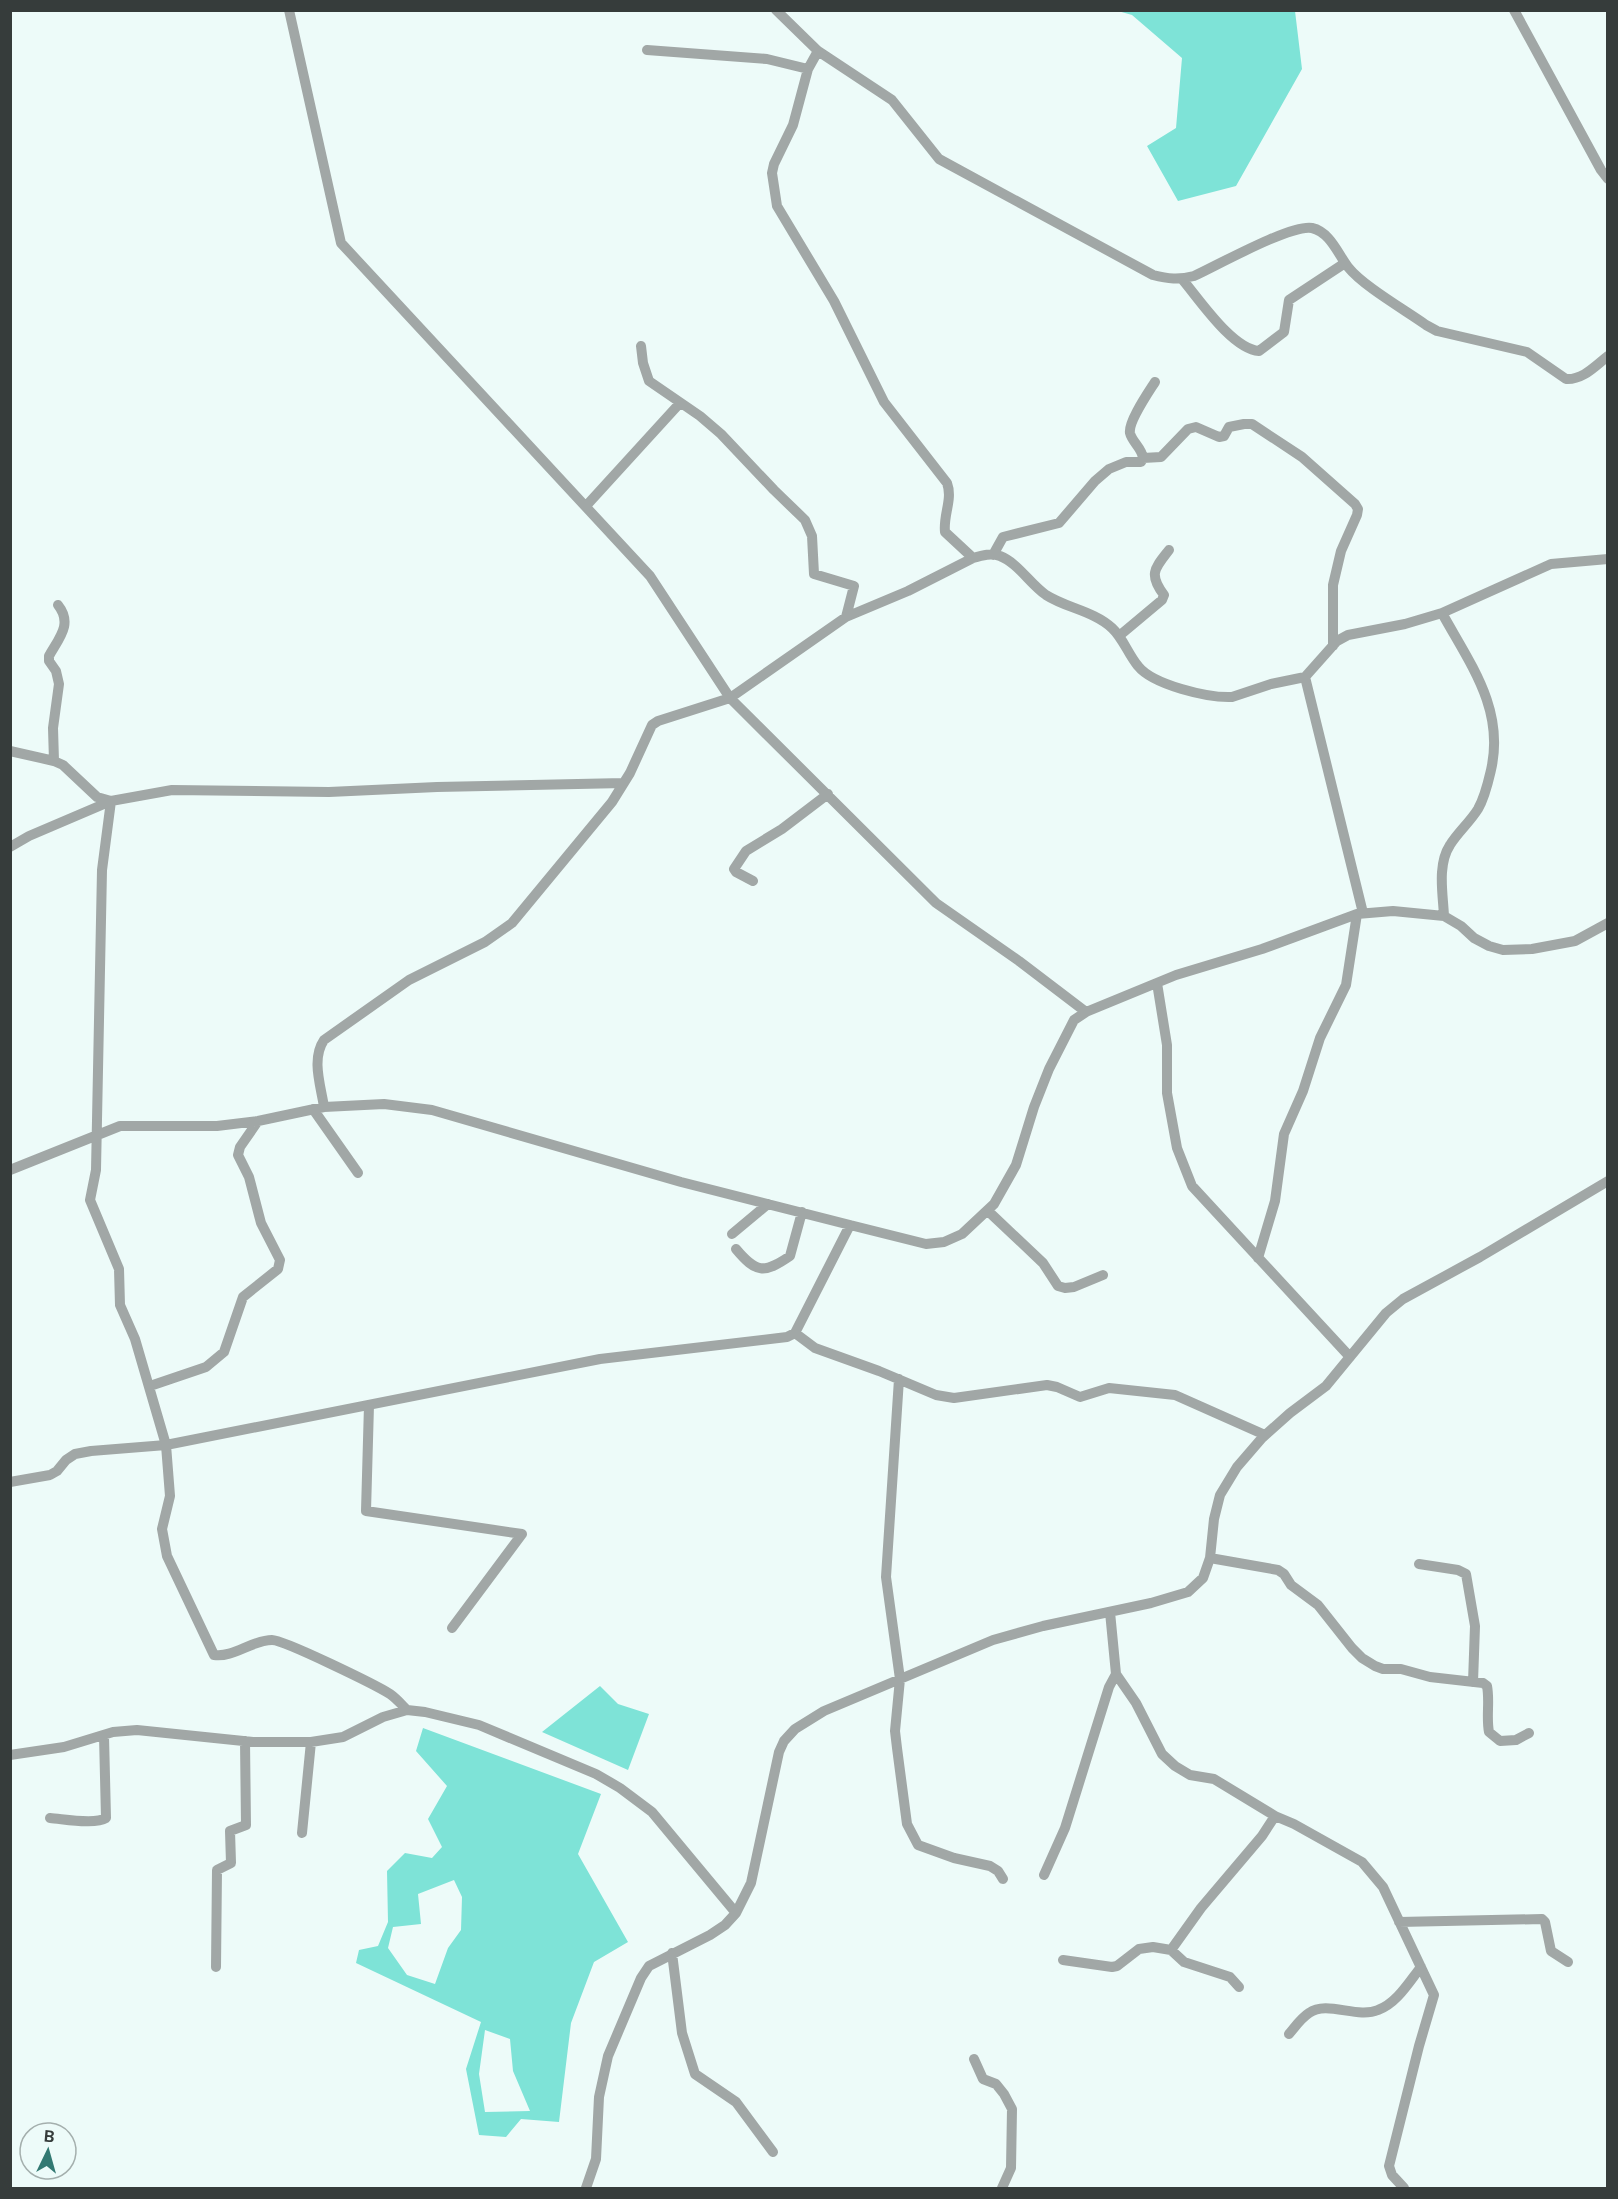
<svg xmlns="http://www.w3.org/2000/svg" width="1618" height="2199" font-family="'Public Sans',sans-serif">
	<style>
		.water { fill: #7ee3d7; fill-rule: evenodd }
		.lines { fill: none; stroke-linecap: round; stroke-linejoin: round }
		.minor { stroke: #a1a7a6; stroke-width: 10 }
	</style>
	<rect width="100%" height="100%" fill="#edfbf9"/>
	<!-- water -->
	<path class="water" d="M1118 11H1295L1302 69 1236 186 1178 201 1147 146 1176 128 1182 58 1132 15Z
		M600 1686 618 1704 649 1714 628 1770 542 1732Z
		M423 1728 601 1794 578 1854 628 1942 594 1962 571 2023 559 2122 521 2119 506 2137 479 2135 466 2069 481 2022 356 1963 359 1950 378 1946 388 1922 387 1871 405 1853 432 1858 442 1847 428 1819 447 1786 416 1751ZM454 1880 462 1897 461 1930 448 1948 435 1984 407 1975 388 1948 393 1927 421 1924 418 1894ZM485 2030 510 2039 513 2071 530 2111 485 2112 479 2074Z"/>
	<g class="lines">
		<!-- minor -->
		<path class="minor" d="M289 10 341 243 650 576 730 698 936 903 1019 961 1086 1012
			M776 10 818 51 892 100 939 159 1153 275C1168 279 1179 280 1194 276 1216 266 1291 224 1312 228 1330 232 1338 254 1348 267 1363 286 1405 310 1426 325L1437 331 1527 352 1566 379C1583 380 1595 366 1608 356
			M1514 10 1601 170 1608 179
			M647 50 767 59 808 69
			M818 51 808 69 793 125 774 164 772 173 777 206 834 301 884 402 947 483C953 499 943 515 945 532L973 558
			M1182 279C1199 299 1232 349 1259 351L1284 332 1289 300 1345 263
			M641 346 643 363 649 381 700 416 721 434 774 490 805 520 812 536 814 574 854 586 846 617
			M1143 458 1161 457 1188 429 1196 427 1219 437 1224 436 1229 427 1244 424H1252L1302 457 1355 504 1358 509 1357 515 1341 551 1333 585V646
			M586 506 680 403
			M993 555 1003 537 1059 523 1095 481 1109 469 1126 462H1141L1143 458C1142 448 1132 442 1130 433 1128 422 1148 393 1155 382
			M1442 613C1470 664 1505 709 1491 770 1488 783 1485 797 1478 809 1470 822 1458 832 1450 845 1437 865 1443 894 1444 916
			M1119 636 1162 600 1164 595C1148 574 1155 568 1169 550
			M1305 677 1363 913
			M10 751 54 761 63 765 97 797 111 801 172 790 329 792 437 787 624 783
			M54 761 53 728 59 684 56 671 49 661V656C59 638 73 624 58 605
			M10 847 29 836 111 801 102 870 96 1170 90 1200 119 1269 120 1305 135 1339 166 1445 170 1496 162 1529 167 1556 214 1655C233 1658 252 1640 272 1640 284 1640 376 1685 390 1694 396 1698 402 1705 407 1710
			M753 881 736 872 734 869 746 851 782 829 828 794
			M1157 983 1167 1045V1093L1177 1148 1192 1186 1350 1357
			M324 1107C321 1086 311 1059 324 1040L409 980 485 942 512 923 612 802 630 773 652 725 658 721 730 698 846 617 908 591 973 558C983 555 991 553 1000 556 1018 563 1030 584 1046 595 1066 608 1094 611 1112 628 1123 638 1128 654 1138 666 1153 685 1208 698 1232 697L1271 684 1305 677 1337 641 1348 635 1405 624 1442 613 1551 564 1608 559
			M313 1109 358 1173
			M10 1170 120 1126H217L258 1121 324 1107 384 1104 432 1110 681 1182 850 1225 926 1244 944 1242 962 1234 994 1204 1016 1165 1034 1107 1049 1069 1074 1020 1086 1012 1176 975 1262 949 1357 914 1393 911 1444 916 1461 926 1474 938 1489 946 1503 950 1532 949 1575 941 1608 923
			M988 1211 1043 1263 1058 1286 1065 1288 1074 1287 1103 1275
			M732 1234 768 1204
			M736 1249C756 1273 764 1274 790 1256L802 1212
			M1258 1258 1275 1201 1284 1134 1303 1091 1320 1038 1346 985 1357 914
			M795 1333 815 1348 879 1371 936 1395 954 1398 1047 1385 1057 1387 1080 1397 1109 1388 1175 1395 1265 1435
			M899 1379 886 1577 900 1679 895 1731 897 1748 907 1824 918 1845 954 1858 990 1866 998 1871 1003 1879
			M150 1386 206 1367 224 1352 243 1297 278 1269 280 1260 261 1223 249 1177 238 1155 240 1147 258 1121
			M369 1405 366 1511 522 1534 452 1628
			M10 1482 50 1475 57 1471 66 1460 75 1454 91 1451 166 1445 600 1359 787 1337 795 1333 850 1225
			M1210 1558 1278 1570 1284 1574 1291 1585 1318 1605 1352 1648 1362 1658 1375 1666 1383 1669H1401L1430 1677 1483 1683 1487 1686C1490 1701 1486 1717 1489 1732L1500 1741 1516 1740 1529 1733
			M1419 1564 1458 1570 1466 1574 1475 1626 1473 1682
			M1110 1612 1116 1674 1136 1703 1162 1754 1175 1766 1190 1775 1214 1779 1275 1816 1294 1824 1362 1862 1383 1887 1434 1995 1419 2046 1389 2166 1392 2175 1404 2188
			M10 1755 64 1747 113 1732 137 1730 253 1742H311L343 1737 383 1717 407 1710 425 1712 479 1725 596 1774 620 1788 652 1812 736 1913
			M50 1818C64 1819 95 1825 106 1818L104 1736
			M302 1833 311 1742
			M1044 1875 1065 1828 1109 1687 1116 1674
			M1399 1922 1542 1919 1545 1922 1551 1951 1568 1962
			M1171 1950 1201 1908 1262 1836 1275 1816
			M672 1953 682 2033 695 2074 736 2102 773 2152
			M1063 1960 1112 1967 1117 1966 1139 1949 1153 1947 1171 1950 1184 1962 1230 1977 1239 1987
			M216 1967 217 1870 231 1863 230 1831 246 1825 245 1741
			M1289 2034C1295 2027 1301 2018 1309 2013 1327 2000 1357 2019 1378 2010 1397 2003 1409 1982 1421 1967
			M974 2059 983 2079 996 2084 1004 2094 1012 2109 1011 2168 1002 2188
			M586 2188 596 2159 599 2097 608 2056 641 1978 649 1966 710 1935 725 1925 736 1913 751 1883 779 1752 784 1741 795 1729 824 1711 993 1640 1043 1626 1151 1603 1188 1592 1203 1578 1210 1558 1214 1519 1220 1495 1237 1467 1262 1438 1290 1413 1326 1386 1386 1313 1403 1299 1480 1257 1608 1181"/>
	</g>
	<!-- border -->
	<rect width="1618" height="2199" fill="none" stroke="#363c3b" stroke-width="24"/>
	<!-- north arrow -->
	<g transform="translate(48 2151) rotate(5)"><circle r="28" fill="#edfbf9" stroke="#a4afad" stroke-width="1.5"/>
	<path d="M0-4.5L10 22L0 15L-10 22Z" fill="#327972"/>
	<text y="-9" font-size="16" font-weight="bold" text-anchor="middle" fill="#363c3b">B</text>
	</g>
</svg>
